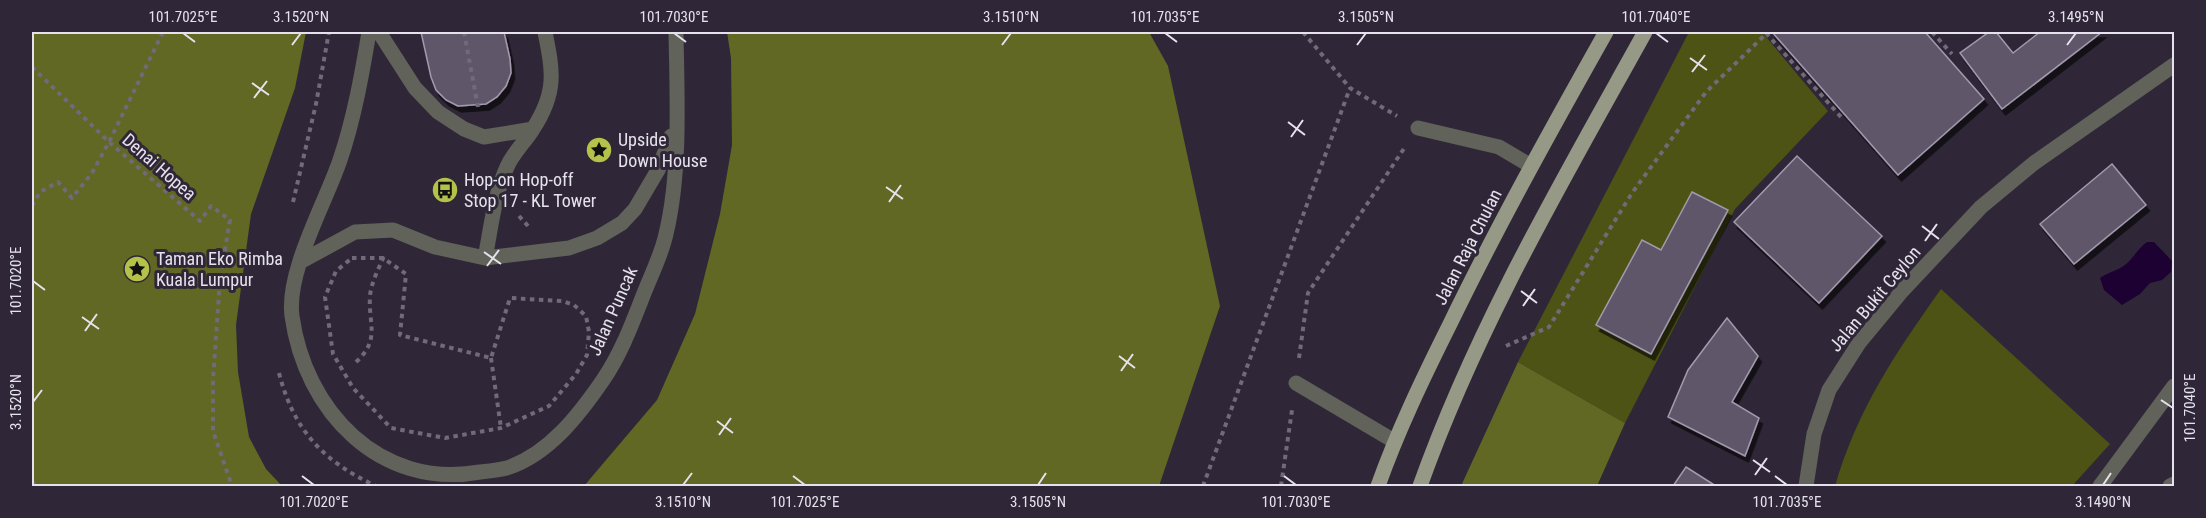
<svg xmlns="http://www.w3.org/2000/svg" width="2206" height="518" font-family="'Roboto Condensed',sans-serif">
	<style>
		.green { fill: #4d5314 }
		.forest { fill: #606823 }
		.water { fill: #1d0132 }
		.building { fill: #5e5669; stroke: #a39aaf; stroke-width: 1.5; filter: url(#shadow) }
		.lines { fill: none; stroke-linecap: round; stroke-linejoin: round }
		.path { stroke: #716a79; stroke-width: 4; stroke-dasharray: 4.5 4.5; stroke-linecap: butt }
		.minor { stroke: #616259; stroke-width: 15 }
		.major { stroke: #959986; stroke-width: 15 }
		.ticks { fill: none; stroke: #e6e2ed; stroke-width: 2 }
		.labels { text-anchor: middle; stroke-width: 6; stroke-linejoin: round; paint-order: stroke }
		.poi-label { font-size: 18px; fill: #e6e2ed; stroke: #2f2738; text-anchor: start }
		.street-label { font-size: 18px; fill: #e6e2ed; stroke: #2f2738 }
		.neatline { fill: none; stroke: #e6e2ed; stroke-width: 2 }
		.ticks-label { font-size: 15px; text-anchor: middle; fill: #e6e2ed }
	</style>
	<defs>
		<filter id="shadow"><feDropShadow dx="3.5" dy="6" stdDeviation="0" flood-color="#0009"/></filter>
	</defs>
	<rect width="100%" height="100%" fill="#2f2738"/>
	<!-- green -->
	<path class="green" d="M1689 32H1762L1828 111 1735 209 1625 423 1518 362Z
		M1941 289 2110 444 2072 486H1835C1858 408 1895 354 1941 289Z"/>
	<!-- forest -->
	<path class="forest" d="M32 32H306L295 88 251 214 236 325 238 372 249 437 266 469 282 486H32Z
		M727 32H1149L1168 66 1220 306 1159 486H584L657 400 695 314 720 214 732 145 731 58Z
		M1518 362 1625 423 1597 486H1461Z"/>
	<!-- water -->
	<path class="water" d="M2147 242H2154L2172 261 2171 272 2162 280 2150 283 2140 294 2122 305 2104 290 2100 278C2107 273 2115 271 2122 267 2132 261 2137 249 2147 242Z"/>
	<!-- building -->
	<path class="building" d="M421 32H504L510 59 511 73 506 86 497 97 486 104 458 106 446 100 436 90 431 77Z
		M1772 32H1925L1984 99 1898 175Z
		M1989 32H1996L2013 53 2040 32H2102L2002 109 1960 53Z
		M1797 156 1882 236 1819 303 1734 222Z
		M2112 164 2146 205 2074 264 2040 224Z
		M1692 192 1728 210 1651 354 1596 325 1642 240 1661 250Z
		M1727 318 1758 356 1732 402 1759 418 1745 456 1668 417 1688 370Z
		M1686 467 1716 486H1673Z"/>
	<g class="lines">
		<!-- path -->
		<path class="path" d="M464 32 478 107
			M1303 32 1350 88 1397 116
			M1932 32 1952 54
			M1766 33 1841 117
			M32 67 109 142 200 221 211 206 230 220 220 279 213 380V431L232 486
			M293 202 316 104 329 32
			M32 206 40 192 58 182 72 198 92 173 109 142 163 32
			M519 216 528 226
			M352 258H383L406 274 400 335 491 358 510 298 562 301 574 305 586 316 589 332 587 355 576 374 549 406 501 428 445 438 391 428 353 388 333 354 325 297 336 271Z
			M1506 346 1549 327 1632 193 1706 92 1768 32
			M491 358 501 428
			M1299 358 1308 293 1405 147
			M356 362C381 339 368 324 370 296 371 283 379 268 384 256
			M279 373C294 431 323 461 376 486
			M32 481 35 486
			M1203 486 1350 88
			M1281 486 1292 410"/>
		<!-- minor -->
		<path class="minor" d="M369 32C362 74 354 119 340 160 325 204 286 272 292 316 305 411 380 490 480 472 489 471 499 470 507 468 549 454 579 415 603 380 620 355 630 329 641 301 649 279 661 257 666 234 681 172 677 95 676 32
			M379 32 415 88 438 112 464 129 484 137 533 129
			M1418 128 1499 147 1531 166
			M485 258C491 229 494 195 507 167 513 153 525 142 533 129 557 92 553 72 545 32
			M300 262 355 232 393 230 435 247 485 258 569 248 597 238 622 223 635 209 658 170 671 136
			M1296 383 1394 441
			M1806 486 1814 434 1829 390 1859 343 1902 291 1981 207 2034 163 2174 65
			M2100 486 2174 386
			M2170 486 2174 484"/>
		<!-- major -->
		<path class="major" d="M1378 486C1398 430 1423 378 1450 324 1498 225 1552 128 1606 32
			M1420 486C1477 326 1563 180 1645 32"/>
	</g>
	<!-- ticks -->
	<path class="ticks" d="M183 33 195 42M674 33 686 42M1165 33 1177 42M1656 33 1668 42M292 45 301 33M1002 45 1011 33M1357 45 1366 33M2067 45 2076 33M1690 58 1707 70M1692 72 1705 55M252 83 269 95M254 98 267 81M1288 122 1305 135M1291 137 1303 120M886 187 903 199M889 202 901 185M1922 226 1939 239M1925 241 1937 224M484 252 501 264M487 266 499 250M33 281 45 290M1521 291 1537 303M1523 306 1535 289M82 317 99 329M85 331 97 314M1119 356 1135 368M1121 371 1133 354M2161 400 2173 408M33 402 42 390M717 421 733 433M719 435 731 418M1753 460 1770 472M1755 475 1767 458M302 476 314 485M793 476 805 485M1284 476 1296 485M1775 476 1787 485M683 485 692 473M1038 485 1046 473M2103 485 2111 473"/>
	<!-- icons -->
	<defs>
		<symbol id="sight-disc" viewBox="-11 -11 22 22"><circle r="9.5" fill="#b5c24a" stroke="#2f2738"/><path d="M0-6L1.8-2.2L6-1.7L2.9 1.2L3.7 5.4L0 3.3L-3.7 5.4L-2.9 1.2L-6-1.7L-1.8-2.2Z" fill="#111"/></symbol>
		<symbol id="bus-disc" viewBox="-11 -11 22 22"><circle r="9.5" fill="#b5c24a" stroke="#2f2738"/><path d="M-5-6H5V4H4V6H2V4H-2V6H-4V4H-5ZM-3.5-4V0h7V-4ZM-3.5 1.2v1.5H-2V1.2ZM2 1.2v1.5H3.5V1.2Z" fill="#111"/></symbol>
	</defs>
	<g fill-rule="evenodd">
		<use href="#sight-disc" x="584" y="135" width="30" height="30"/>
		<use href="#bus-disc" x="430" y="175" width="30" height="30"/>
		<use href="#sight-disc" x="122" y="254" width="30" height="30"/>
	</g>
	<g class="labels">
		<!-- poi labels -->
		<g class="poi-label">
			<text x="618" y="146">Upside<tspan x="618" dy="21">Down House</tspan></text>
			<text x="464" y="186">Hop-on Hop-off<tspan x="464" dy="21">Stop 17 - KL Tower</tspan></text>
			<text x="156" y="265">Taman Eko Rimba<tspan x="156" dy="21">Kuala Lumpur</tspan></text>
		</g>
		<!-- street labels -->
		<g class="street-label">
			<text transform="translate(159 167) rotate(41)" y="6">Denai Hopea</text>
			<text transform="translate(1468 247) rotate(-63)" y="6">Jalan Raja Chulan</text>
			<text transform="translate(1875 299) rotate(-50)" y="6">Jalan Bukit Ceylon</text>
			<text transform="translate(613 311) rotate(-66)" y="6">Jalan Puncak</text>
		</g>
	</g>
	<!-- border -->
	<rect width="2206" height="518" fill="none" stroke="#2f2738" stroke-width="66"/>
	<rect x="33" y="33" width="2140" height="452" class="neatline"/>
	<g class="ticks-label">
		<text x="183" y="22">101.7025°E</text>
		<text x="301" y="22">3.1520°N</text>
		<text x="674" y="22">101.7030°E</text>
		<text x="1011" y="22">3.1510°N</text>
		<text x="1165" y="22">101.7035°E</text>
		<text x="1366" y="22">3.1505°N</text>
		<text x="1656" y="22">101.7040°E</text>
		<text x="2076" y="22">3.1495°N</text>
		<text transform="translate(16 281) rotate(-90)" y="5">101.7020°E</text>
		<text transform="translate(16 402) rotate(-90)" y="5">3.1520°N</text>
		<text transform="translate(2190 408) rotate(-90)" y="5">101.7040°E</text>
		<text x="314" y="507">101.7020°E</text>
		<text x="683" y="507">3.1510°N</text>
		<text x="805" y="507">101.7025°E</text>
		<text x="1038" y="507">3.1505°N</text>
		<text x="1296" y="507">101.7030°E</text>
		<text x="1787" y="507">101.7035°E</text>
		<text x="2103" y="507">3.1490°N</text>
	</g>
</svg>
